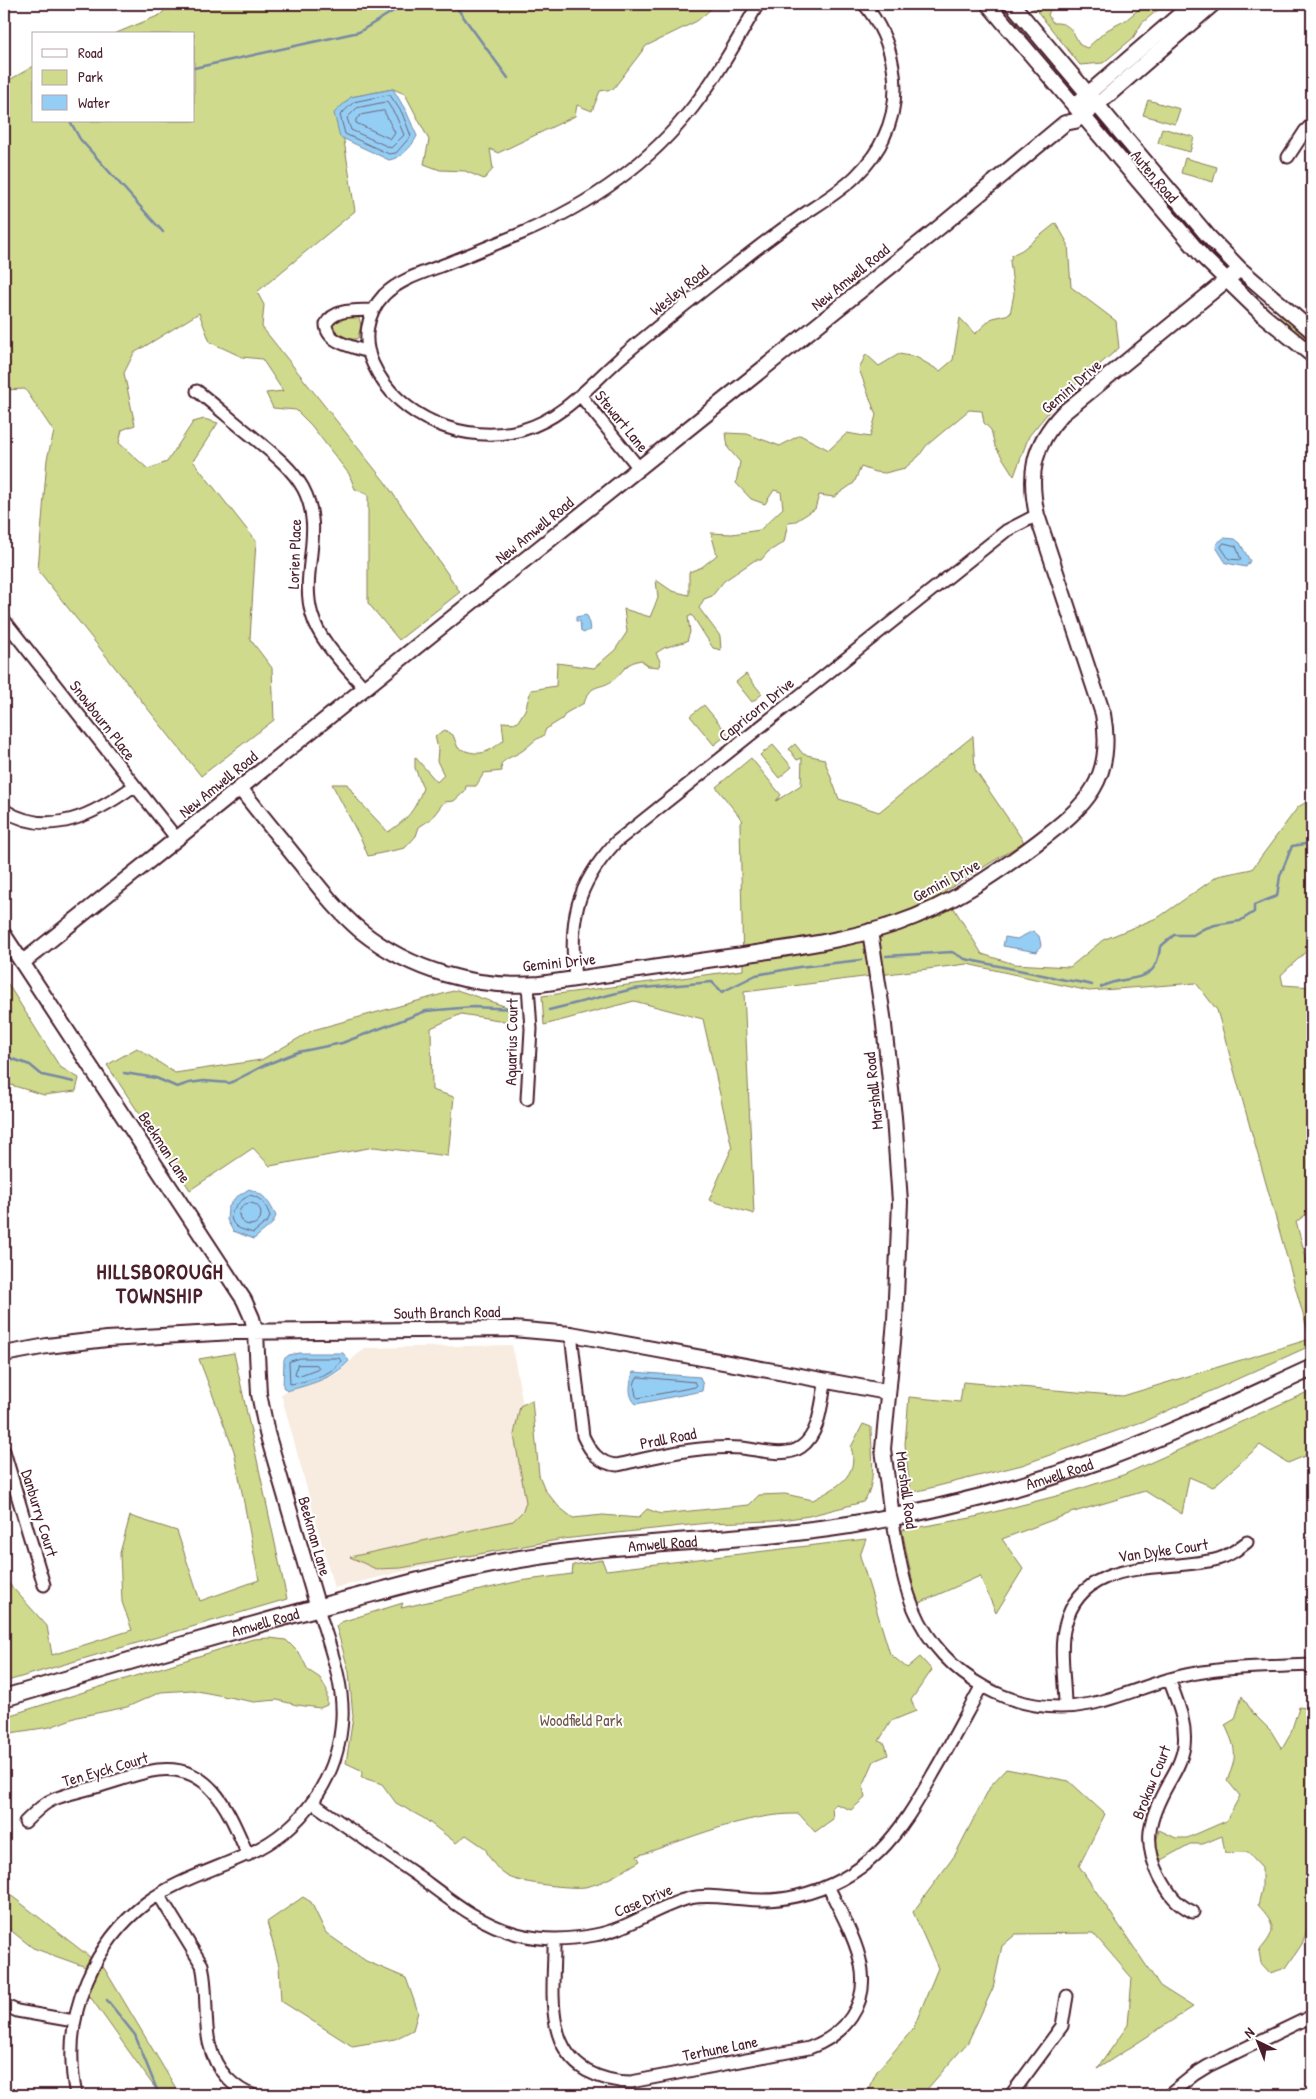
<svg xmlns="http://www.w3.org/2000/svg" width="1316" height="2099" font-family="'Patrick Hand',sans-serif">
	<style>
		.built { fill: #f7ecdf }
		.green { fill: #cfda8d; stroke: #8c7c5c }
		.water { fill: #95cef4; stroke: #7788a4 }
		.lines { fill: none; stroke-linecap: round; stroke-linejoin: round }
		.shore { stroke: #68657b; stroke-width: 1 }
		.stream { stroke: #7788a4; stroke-width: 2.5 }
		.minor-casing { stroke: #4a1f2b; stroke-width: 15 }
		.tertiary-casing { stroke: #4a1f2b; stroke-width: 18 }
		.secondary-casing { stroke: #4a1f2b; stroke-width: 20 }
		.minor { stroke: #fff; stroke-width: 11 }
		.tertiary { stroke: #fff; stroke-width: 14 }
		.secondary { stroke: #fff; stroke-width: 16 }
		.labels { text-anchor: middle; stroke-width: 4; stroke-linejoin: round; paint-order: stroke }
		.street-label { font-size: 16px; fill: #4a1f2b; stroke: #fff }
		.park-label { font-size: 16px; fill: #725748; stroke: #fff }
		.district-label { font-size: 21px; font-weight: bold; letter-spacing: 1px; fill: #4a1f2b; stroke: #fff }
	</style>
	<rect width="100%" height="100%" fill="#fff"/>
	<filter id="ink" filterUnits="userSpaceOnUse"><feTurbulence type="fractalNoise" baseFrequency=".02" numOctaves="2"/><feDisplacementMap in="SourceGraphic" scale="10" xChannelSelector="R" yChannelSelector="G"/><feConvolveMatrix kernelMatrix="1 2 1 2 8 2 1 2 1" color-interpolation-filters="sRGB"/></filter>
	<g filter="url(#ink)">
		<!-- built -->
		<path class="built" d="M512 1345 547 1537 334 1588 281 1394 338 1373 364 1348Z"/>
		<!-- green -->
		<path class="green" d="M171 4H717L697 21 646 46 613 89 600 91 592 111 577 105 575 116 498 153 490 149 493 169 484 179 465 171 440 170 424 164 429 140 405 94 393 89 351 97 339 109 355 211 257 292 264 305 262 327 385 482 460 592 399 640 368 603V495L355 489 349 474 311 425 296 410 273 408 266 393 283 391 262 359 242 357 210 342 199 313 134 353 124 373 135 425 122 430 119 443 148 469 167 462 193 422 204 419 218 423 193 461 256 541 250 639 272 668 274 720 201 776 38 570 47 459 54 432 25 389 4 390V83L34 66V121H194V34H114L160 15Z
			M1028 4H1066L1062 9 1050 10 1048 15 1053 23C1070 22 1073 32 1080 45L1087 48 1107 30 1126 20 1145 4H1170L1160 8 1142 23 1133 38 1103 63 1080 65 1037 11Z
			M1148 100 1180 109 1175 124 1143 115Z
			M1162 128 1194 137 1190 152 1158 143Z
			M1185 158 1217 167 1213 182 1181 173Z
			M1056 223 1068 244 1071 287 1116 321 1119 348 1060 398 1029 436 1014 476 995 446 991 430 984 423 982 411 969 410 926 446 919 456 905 468 885 473 875 472 861 467 854 483 834 497 819 495 815 509 796 521 788 522 784 542 768 552 761 560H755L724 581 712 596 704 599 699 608 720 636 721 650 713 648 692 615 688 617 690 632 687 641 664 648 656 653 660 661 659 667 648 666 641 660C624 663 624 672 612 681 599 690 592 682 584 703L566 713 562 719 546 729 543 736C533 740 531 745 522 751 515 756 507 757 501 764L502 771 484 773 476 786H466L465 791 454 801 444 802 431 819 419 827 416 836 405 848 368 856 362 841 332 784H347L358 800 388 832C408 819 415 810 423 788L415 768V757L437 782 444 775 437 761 438 749 435 736 445 730 453 735 458 748C479 757 487 754 504 740L502 722 517 723 525 710 531 690 556 686 557 663 594 668 615 650 627 632 624 609 650 617 658 598 656 580 672 591 689 595V572L702 567 717 555 711 533 732 534 760 530 783 508 781 492 774 490 765 504 751 499 736 483 740 462 728 448 726 433 747 434 780 446 800 435 829 450 847 433 870 437 876 415 859 369 866 354 879 366 899 354 916 357 940 371 953 360 960 318 975 334 992 318 1010 314 1014 294 1010 261 1012 255 1022 250Z
			M1245 288 1275 315 1288 319 1312 337V347L1244 291Z
			M338 317 359 318 361 325 358 338C350 342 338 336 331 331L332 321Z
			M746 674 762 694 752 702 736 682Z
			M704 705 728 734 714 745 690 716Z
			M973 736 975 770 1024 842 944 892 982 954 1014 964 1070 967 1103 940 1159 917 1218 876 1252 869 1298 807 1312 799V946L1281 975 1283 985 1312 987V1210L1296 1222 1312 1279V1345L1147 1420 1022 1465 910 1493 905 1444 909 1397 960 1402 963 1382 1123 1396 1310 1339 1217 1010 1196 983 1089 991 967 964 744 992 754 1214 709 1200 732 1148 703 1019 634 1001 544 1025 542 996 743 970 740 823 743 821 716 787 751 758 781 795 776 801 801 785 802 758 797 760 789 749 795 744 803 754 824 759 839 799 879 812Z
			M773 745 792 767 779 778 760 755Z
			M4 978 60 1067 79 1078 76 1091 44 1095 11 1085 4 1087Z
			M457 990 516 1010 511 1022 461 1014 431 1028 432 1090 454 1097 448 1156 374 1147 270 1166 253 1148 190 1190 107 1065 137 1048 175 1073 261 1060 313 1030Z
			M234 1353 287 1599 4 1682V1578L47 1626 52 1655 132 1630 122 1602 120 1553 130 1516 177 1531 200 1601 259 1580 234 1451 199 1359Z
			M1312 1390V1453L1288 1463 1260 1445 1213 1487 1189 1477 1182 1514 1145 1491 1071 1513 1002 1539 1023 1569 996 1613 980 1576 917 1604 902 1530 971 1518 1064 1494 1123 1475Z
			M532 1400 539 1475 545 1490 559 1507 573 1518 603 1515 638 1518 647 1509 661 1514 749 1505 759 1495 785 1494 813 1500C835 1488 860 1477 851 1447L863 1424 871 1427C871 1450 878 1484 863 1502L809 1516 774 1521 708 1523 563 1539 401 1568 376 1569 350 1557 513 1521 523 1511 526 1502 514 1435 520 1406Z
			M866 1539 860 1556 890 1654 907 1668 920 1657 932 1670 911 1700 916 1711 891 1721 879 1741 885 1744 888 1755 874 1761 863 1786 865 1798 851 1810 836 1804 832 1807 833 1819 815 1832 799 1814C746 1813 688 1839 637 1856L640 1861C623 1871 605 1883 585 1887 572 1889 520 1883 509 1877 498 1872 489 1858 485 1848L466 1835 456 1843 425 1819 396 1803 382 1784 361 1777 363 1771 346 1763 353 1717 349 1672 336 1626 341 1622 403 1603 401 1608 520 1581 572 1574 573 1565 602 1560 606 1570Z
			M270 1638 286 1640 300 1654 308 1670 320 1678 327 1690V1705L320 1708 297 1705 277 1700 254 1702 192 1690 161 1692 127 1707 77 1717 50 1727 4 1734V1717L253 1639Z
			M1242 1696 1253 1713 1271 1731 1282 1749 1290 1735 1299 1707 1312 1709V1916L1302 1944 1286 1968 1270 1973 1261 1963 1259 1951C1277 1931 1276 1924 1258 1905L1262 1889V1867L1248 1852 1225 1853 1222 1836 1203 1844H1190L1161 1860 1155 1846 1159 1830 1176 1838H1187L1226 1821 1240 1796 1227 1780C1238 1756 1236 1748 1225 1725L1235 1719Z
			M1006 1769 1069 1781 1105 1814 1079 1866 1160 1986 1193 2007 1097 2069 1128 2025 1132 1978 1093 1933 1016 1934 1002 1946 993 1988 968 2042 922 2095H865L877 2071 913 2029 938 1968 913 1912 955 1855 991 1785Z
			M4 1890 104 1968 180 2095H160L86 1991 94 1970 33 1948 4 1925Z
			M303 1897 311 1902 326 1933 366 1961 406 1978 418 2012 413 2030 395 2039 352 2046 281 2001 279 1966 267 1922Z"/>
		<!-- water -->
		<path class="water" d="M393 89 406 111 417 136C411 148 401 158 389 160L340 137 334 113 351 97Z
			M1224 538 1235 539 1240 543 1250 561 1246 567 1226 563 1216 547 1217 543Z
			M586 615 588 617 590 630 583 633 581 631 580 621H576V617Z
			M1033 931 1039 936 1041 945 1037 952 1003 946 1005 937 1017 939Z
			M249 1189C265 1194 269 1202 276 1216L272 1224 254 1239 233 1231 227 1220 228 1208 235 1198Z
			M300 1353H343L349 1361C333 1379 310 1384 287 1391L283 1387 284 1359 289 1355Z
			M633 1372 700 1377 703 1385 702 1391 636 1404C627 1395 630 1383 633 1372Z"/>
		<g class="lines">
			<!-- shore -->
			<path class="shore" d="M390 95 402 113 411 136 396 153 389 154 345 134 340 115 354 102Z
				M387 102 396 116 404 135 391 148 351 130 347 118 357 108Z
				M384 111 395 133 391 139 356 123V119L361 115Z
				M1224 543 1236 546 1241 560 1229 559 1221 547Z
				M250 1195C262 1198 266 1205 270 1216L268 1221 253 1233C248 1231 241 1230 237 1227 222 1215 240 1200 250 1195Z
				M239 1214a11 11 0 1 1 22 0a11 11 0 1 1-22 0Z
				M301 1358H339L341 1361C332 1375 306 1382 290 1384L289 1362Z
				M317 1365 319 1368 298 1376 295 1375 297 1365Z
				M639 1377 695 1382 697 1385 695 1387 638 1398 636 1396 634 1385 636 1379Z"/>
			<!-- stream -->
			<path class="stream" d="M454 4 508 78
				M194 68 359 32 405 4
				M70 121 80 139 163 232
				M886 956 952 952 965 959 1052 977C1065 981 1078 981 1092 985
				M1101 987C1128 972 1156 989 1160 947L1174 935H1193L1203 929 1215 925 1240 921 1254 912V905L1277 896 1280 876 1292 846 1312 843
				M549 1010 633 989 712 982 722 992 756 975 799 967 861 960
				M4 1056 30 1065 42 1075 74 1082
				M124 1073 156 1078 177 1087 189 1083 204 1081 230 1083 265 1065 298 1052 342 1043 426 1011 472 1007 516 1009
				M107 2000 135 2035 159 2095"/>
			<defs>
				<path id="minor" d="M758 4C738 39 718 75 693 107 648 165 587 206 520 234 497 243 474 253 451 262 429 271 401 278 384 295 366 314 362 341 373 364 398 419 466 445 522 430 565 418 593 381 625 354 666 319 710 285 752 252 770 238 788 225 807 212 824 201 842 190 856 176 867 165 878 151 884 137 905 93 894 40 864 4
					M1288 157 1305 131 1312 124
					M369 352C354 347 326 343 326 324 334 308 357 311 373 310
					M197 391C216 406 234 422 253 437 271 452 291 467 303 488 326 531 299 572 312 615 320 643 347 667 365 689
					M580 395 639 468
					M4 620 177 839
					M4 810C50 839 95 814 134 786
					M575 979C569 921 575 886 616 842L1006 531 1037 515
					M527 1099 531 1029 528 985
					M571 1334 583 1436C590 1451 599 1464 617 1465 659 1456 698 1445 742 1448 760 1450 786 1458 801 1447 821 1433 821 1401 826 1380
					M4 1451 44 1585
					M892 1517C898 1548 902 1581 914 1609 942 1677 1017 1719 1090 1704 1124 1697 1157 1680 1191 1674 1231 1666 1272 1667 1312 1665
					M1169 1679C1177 1701 1187 1723 1184 1746 1182 1760 1175 1772 1168 1784 1149 1818 1142 1842 1160 1877 1170 1895 1175 1903 1193 1912
					M1065 1706C1065 1683 1059 1647 1065 1626 1082 1554 1165 1573 1218 1559 1229 1556 1238 1549 1247 1542
					M313 1803C348 1828 383 1852 418 1876 449 1899 479 1924 517 1934 543 1941 569 1940 595 1935 629 1929 657 1906 690 1898 708 1894 726 1898 744 1899 762 1901 780 1900 797 1896 869 1879 900 1834 933 1774 950 1745 965 1716 981 1687
					M25 1822C32 1815 40 1807 48 1802 62 1794 87 1790 103 1785 121 1780 140 1772 158 1770 213 1764 230 1815 248 1855
					M159 1895 202 1965C211 2004 197 2046 227 2078 235 2086 242 2092 253 2095
					M554 1940C555 1983 542 2045 587 2071 602 2079 615 2082 631 2082L809 2048C845 2035 869 2005 861 1965 857 1941 839 1909 828 1886
					M4 2005 17 2011 74 2021
					M76 2095C68 2056 71 2018 87 1980 100 1950 120 1923 146 1903 177 1880 214 1870 248 1854 302 1830 339 1778 342 1718 344 1681 328 1643 318 1608
					M1011 2095 1062 2026 1067 1996
					M1169 2095 1195 2074 1208 2066 1312 2016"/>
				<path id="tertiary" d="M988 4 1203 257 1264 316 1312 355
					M1012 4 1208 236 1240 269 1312 331
					M1082 99 1192 4
					M240 788C260 814 280 838 300 863 319 887 337 911 361 931 411 971 476 989 540 984 605 975 670 965 735 956 789 948 845 941 898 923 950 905 994 875 1038 842 1086 806 1115 779 1103 714L1037 515C1028 474 1033 445 1062 414L1240 269
					M870 931 883 1016 894 1117 900 1202 895 1321 883 1449 892 1517
					M4 935 244 1300 252 1318 256 1333 259 1394 267 1433 318 1608
					M23 962 941 226 1065 123 1075 121 1097 105 1213 4
					M4 1354 47 1346 107 1339 234 1332 513 1329 571 1334 887 1392"/>
				<g id="secondary">
					<path id="s1" d="M4 1698C113 1666 221 1633 331 1604 382 1591 432 1576 483 1566 604 1540 728 1544 849 1525 936 1511 1023 1488 1106 1458 1176 1432 1244 1399 1312 1368"/>
				</g>
			</defs>
			<!-- minor casing -->
			<use href="#minor" class="minor-casing"/>
			<!-- tertiary casing -->
			<use href="#tertiary" class="tertiary-casing"/>
			<!-- secondary casing -->
			<use href="#secondary" class="secondary-casing"/>
			<!-- minor -->
			<use href="#minor" class="minor"/>
			<!-- tertiary -->
			<use href="#tertiary" class="tertiary"/>
			<!-- secondary -->
			<use href="#secondary" class="secondary"/>
		</g>
	</g>
	<g class="labels">
		<!-- street labels -->
		<g class="street-label">
			<text transform="translate(1155 176) rotate(50)" y="6">Auten Road</text>
			<text transform="translate(850 277) rotate(-39)" y="6">New Amwell Road</text>
			<text transform="translate(679 290) rotate(-39)" y="6">Wesley Road</text>
			<text transform="translate(1071 386) rotate(-41)" y="6">Gemini Drive</text>
			<text transform="translate(622 421) rotate(51)" y="6">Stewart Lane</text>
			<text transform="translate(534 530) rotate(-39)" y="6">New Amwell Road</text>
			<text transform="translate(294 554) rotate(-88)" y="6">Lorien Place</text>
			<text transform="translate(756 709) rotate(-39)" y="6">Capricorn Drive</text>
			<text transform="translate(103 720) rotate(52)" y="6">Snowbourn Place</text>
			<text transform="translate(218 784) rotate(-39)" y="6">New Amwell Road</text>
			<text transform="translate(946 880) rotate(-28)" y="6">Gemini Drive</text>
			<text transform="translate(559 962) rotate(-6)" y="6">Gemini Drive</text>
			<text transform="translate(511 1042) rotate(-89)" y="6">Aquarius Court</text>
			<text transform="translate(873 1091) rotate(-96)" y="6">Marshall Road</text>
			<text transform="translate(165 1147) rotate(57)" y="6">Beekman Lane</text>
			<text transform="translate(447 1312) rotate(-1)" y="6">South Branch Road</text>
			<text transform="translate(668 1438) rotate(-11)" y="6">Prall Road</text>
			<text dy="6" stroke="none"><textPath href="#s1" startOffset="1082">Amwell Road</textPath></text>
			<text transform="translate(907 1490) rotate(82)" y="6">Marshall Road</text>
			<text transform="translate(40 1513) rotate(73)" y="6">Danburry Court</text>
			<text transform="translate(315 1536) rotate(74)" y="6">Beekman Lane</text>
			<text dy="6" stroke="none"><textPath href="#s1" startOffset="678">Amwell Road</textPath></text>
			<text transform="translate(1163 1550) rotate(-8)" y="6">Van Dyke Court</text>
			<text dy="6" stroke="none"><textPath href="#s1" startOffset="272">Amwell Road</textPath></text>
			<text transform="translate(105 1769) rotate(-16)" y="6">Ten Eyck Court</text>
			<text transform="translate(1151 1782) rotate(-68)" y="6">Brokaw Court</text>
			<text transform="translate(643 1900) rotate(-23)" y="6">Case Drive</text>
			<text transform="translate(720 2048) rotate(-11)" y="6">Terhune Lane</text>
		</g>
		<!-- park labels -->
		<g class="park-label">
			<text x="581" y="1726">Woodfield Park</text>
		</g>
		<!-- district labels -->
		<g class="district-label">
			<text x="160" y="1279">HILLSBOROUGH<tspan x="160" dy="24">TOWNSHIP</tspan></text>
		</g>
	</g>
	<!-- margin -->
	<rect width="1316" height="2099" fill="none" stroke="#fff" stroke-width="20"/>
	<rect x="10" y="10" width="1296" height="2079" fill="none" stroke="#4a1f2b" stroke-width="2" filter="url(#ink)"/>
	<!-- legend -->
	<rect x="32" y="32" width="162" height="90" fill="#ffffff" stroke="#b7a5aa"/>
	<rect x="42" y="49" width="25" height="8" fill="#ffffff" stroke="#b7a5aa"/>
	<text x="78" y="58" font-size="15" fill="#4a1f2b">Road</text>
	<rect x="42" y="70" width="25" height="15" fill="#cfda8d" stroke="#b7a5aa"/>
	<text x="78" y="82" font-size="15" fill="#4a1f2b">Park</text>
	<rect x="42" y="95" width="25" height="15" fill="#95cef4" stroke="#b7a5aa"/>
	<text x="78" y="108" font-size="15" fill="#4a1f2b">Water</text>
	<!-- north arrow -->
	<g transform="translate(1258 2042) rotate(317)" stroke="#ffffff" stroke-width="4" paint-order="stroke">
	<path d="M0-4L9 19L0 12L-9 19Z" fill="#4a1f2b"/>
	<text y="-8" font-size="14" font-weight="bold" text-anchor="middle" fill="#4a1f2b">N</text>
	</g>
</svg>
